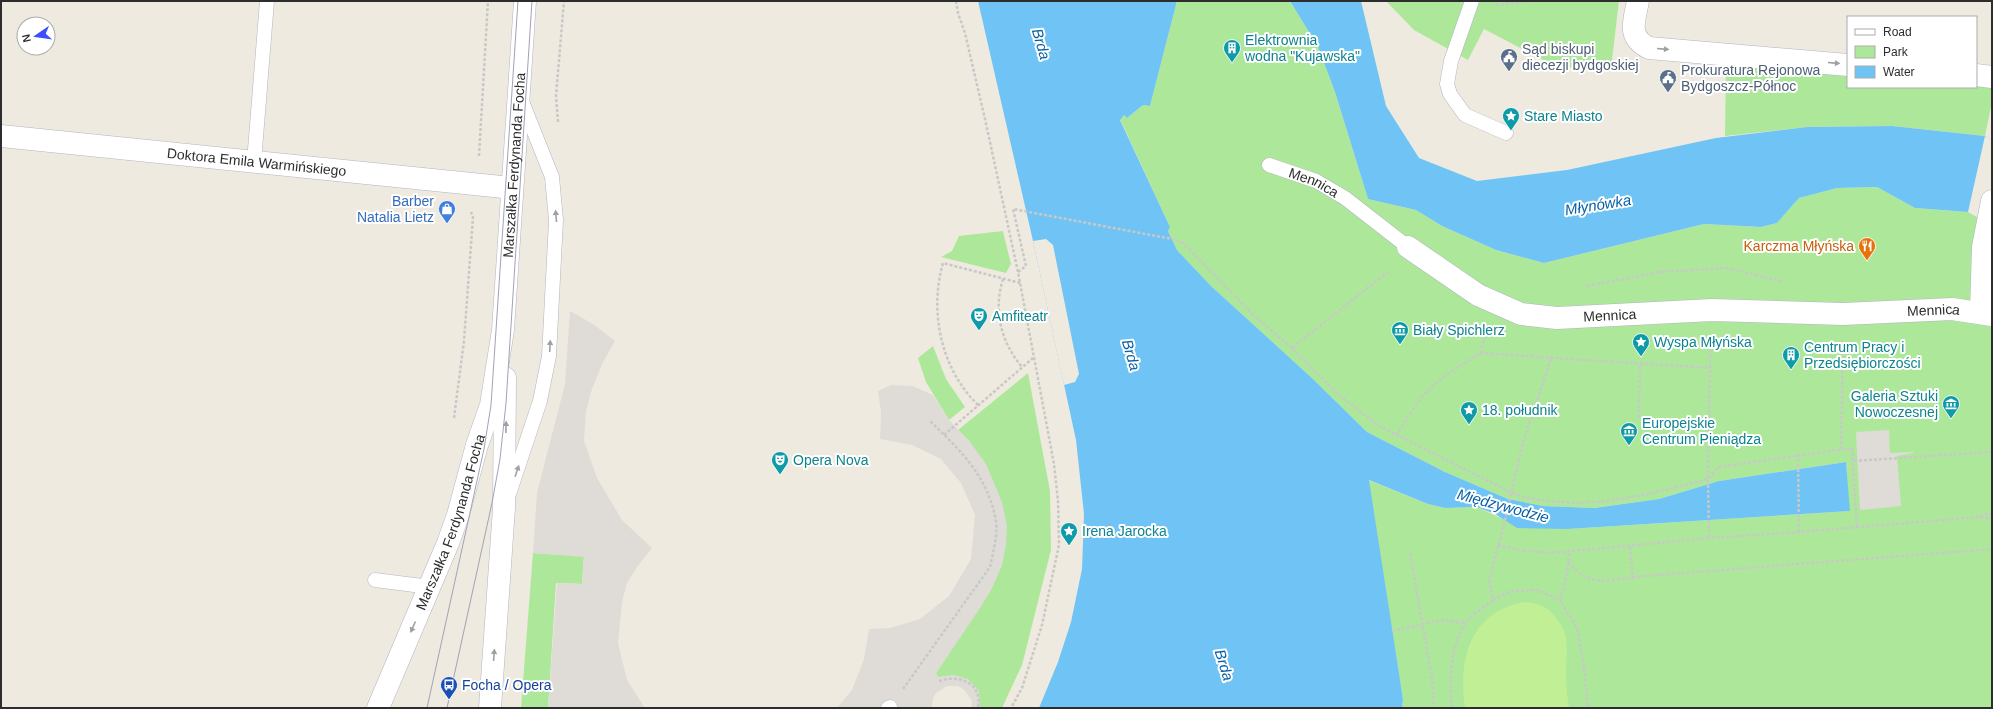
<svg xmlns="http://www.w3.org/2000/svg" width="1993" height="709" font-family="Arial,sans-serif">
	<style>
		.green { fill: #ade89a }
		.pitch { fill: #c0ef95 }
		.plaza { fill: #dfdcd7 }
		.water { fill: #6fc4f5 }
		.pier { fill: #efeadf }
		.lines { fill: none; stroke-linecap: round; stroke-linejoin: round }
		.service-casing { stroke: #b3b4c1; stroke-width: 15 }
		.minor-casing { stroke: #b3b4c1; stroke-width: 23 }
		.tertiary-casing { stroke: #b3b4c1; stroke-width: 23 }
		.path { stroke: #c8c8c8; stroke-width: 2.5; stroke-dasharray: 3 2; stroke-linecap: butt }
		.service { stroke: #fff; stroke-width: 14 }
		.minor { stroke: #fff; stroke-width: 22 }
		.tertiary { stroke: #fff; stroke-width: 22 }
		.tram { stroke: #a1a2b8; stroke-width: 1 }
		.oneway { fill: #a0a0a0 }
		.labels { text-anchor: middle; stroke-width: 4; stroke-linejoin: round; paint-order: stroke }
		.culture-label { font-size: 14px; fill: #0d838f; stroke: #fff; text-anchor: start }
		.service-label { font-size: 14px; fill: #4e5e75; stroke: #fff; text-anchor: start }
		.street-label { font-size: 14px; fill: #2d2d2d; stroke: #fff }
		.shop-label { font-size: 14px; fill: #366cbe; stroke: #fff; text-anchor: end }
		.food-label { font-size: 14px; fill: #c56008; stroke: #fff; text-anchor: end }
		.transit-label { font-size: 14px; fill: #164399; stroke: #fff; text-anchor: start }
		.water-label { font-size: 15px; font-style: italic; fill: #0761a8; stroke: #fff }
	</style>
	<rect width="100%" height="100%" fill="#efeadf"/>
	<!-- green -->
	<path class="green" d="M1177 1H1290L1318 47 1335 92 1368 199 1416 210 1442 226 1496 250 1544 263 1704 224 1761 227 1777 223 1799 198 1837 188 1877 187 1915 208 1968 212 1992 226V708H1402L1403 699 1368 480 1428 504 1445 508 1477 507 1505 520 1568 529 1849 511 1846 462 1719 481 1659 499 1593 508 1543 506 1508 499 1445 472 1367 432 1313 379 1211 286 1177 250 1168 231 1170 227 1120 119 1124 115 1127 118 1143 105 1150 106Z
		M1386 1H1619L1611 68H1574L1555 66 1484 29 1468 60 1414 30Z
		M1726 65 1848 72V87H1976V82L1992 86V102L1985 136 1892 126 1808 127 1725 136Z
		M1003 231 1011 264 1006 273 941 257 952 251 959 236Z
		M933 346 946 379 965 407 949 420 926 382 918 358Z
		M1028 373 1050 491 1051 550 1022 665 1002 708H974V697L946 676 938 678 936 673 992 588 970 442 958 430Z
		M533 553 584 556 582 584 556 583 548 708H521Z"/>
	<!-- pitch -->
	<path class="pitch" d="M1525 602C1536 603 1544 605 1552 613 1572 634 1566 649 1566 674 1566 685 1567 697 1569 708H1465C1458 659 1470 611 1525 602Z"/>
	<!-- plaza -->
	<path class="plaza" d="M570 311 593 324 615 341 603 362 592 389 586 411 584 441 597 478 622 520 652 548 637 567 627 583 622 602 618 643 627 680 645 708H548L557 583 582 584 584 557 533 553 537 493 565 384Z
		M891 385 913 386 933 395 949 420 970 442 986 464 1002 502 1007 526 1006 545 1002 565 992 588 980 608 936 673 938 677 953 675 968 679 979 691 980 708H971L972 701 964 689 958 686H947L936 693 933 699 932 708H837L852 690 864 659 869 629 890 628 920 619 949 596 971 559 975 515 961 483 941 459 912 445 880 439 881 412 878 391Z
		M1889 430 1890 453 1913 452V453L1897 456 1901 506 1860 510 1856 432Z"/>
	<!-- water -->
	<path class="water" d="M978 1H1177L1150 106 1143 105 1127 118 1124 115 1120 120 1170 227 1168 231 1177 250 1211 286 1313 379 1367 432 1445 472 1508 499 1543 506 1594 508 1659 499 1719 481 1846 462 1850 511 1568 529 1517 528 1495 514 1477 507 1445 508 1428 504 1369 480 1403 699 1402 708H1039L1058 662 1071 622 1082 569 1084 514 1076 440 1033 241Z
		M1290 1H1361L1386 106 1419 158 1477 181 1567 170 1716 138 1807 127 1892 126 1985 136 1992 140 1987 223 1968 212 1915 208 1877 187 1837 188 1799 198 1777 223 1761 227 1704 224 1544 263 1496 250 1442 226 1416 210 1368 199 1335 92 1318 47Z"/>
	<!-- pier -->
	<path class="pier" d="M1985 136 1992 140V226L1968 212Z
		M1046 239 1053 245 1079 374 1075 382 1064 385 1033 241Z"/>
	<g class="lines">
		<defs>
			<g id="service">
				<path d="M1472 1 1451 61 1447 84 1450 94 1465 115 1506 133"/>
				<path d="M254 162 267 1"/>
				<path id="s1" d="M1269 165 1316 181 1345 198 1408 247"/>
				<path d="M509 494 540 401 549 356 556 220 552 177 521 99"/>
				<path d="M375 580 430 587"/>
				<path d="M888 708 890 707"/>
			</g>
			<g id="minor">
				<path d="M1638 1C1634 22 1627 37 1649 48L1848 65"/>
				<path d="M1976 75 1992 77"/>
				<path id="s2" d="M1 136 512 188"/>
				<path id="s3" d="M1408 247 1478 295 1521 314 1557 318 1712 310 1843 314 1952 309 1992 315"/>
				<path d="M1981 312 1983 247 1992 201"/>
			</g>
			<g id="tertiary">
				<path id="s4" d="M378 708 448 543 458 515 477 445 491 405 503 330 525 1"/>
				<path d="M490 708 504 508 505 378"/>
			</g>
		</defs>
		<!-- service casing -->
		<use href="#service" class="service-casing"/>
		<!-- minor casing -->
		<use href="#minor" class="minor-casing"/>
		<!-- tertiary casing -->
		<use href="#tertiary" class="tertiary-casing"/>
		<!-- path -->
		<path class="path" d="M956 1 958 13 965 33 985 119 1018 272 1054 464 1058 501 1059 545 1042 625 1022 688 1011 708
			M1496 5 1530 1
			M558 122 556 96 564 1
			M479 156 488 1
			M1018 272 1026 266 1013 209 1172 239 1183 243 1251 313 1292 348 1339 395 1379 426 1512 493C1577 514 1644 496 1708 479L1710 368
			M1003 279C993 311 1001 342 1022 367
			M1587 286 1660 272 1726 268 1785 282
			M1292 348 1390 270
			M1480 353 1487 331
			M1551 359 1523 442 1505 520 1489 581 1493 600 1511 591 1537 590 1560 600 1577 628 1584 668 1588 708
			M978 405C941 369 929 312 943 263L1020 283
			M454 418 464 341 473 217 471 212
			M1639 418 1640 364
			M944 435 1033 358
			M1396 435 1421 397 1443 377 1480 353 1710 368 1711 339
			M1841 449 1843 342
			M1798 454 1799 532
			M1854 461 1992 452
			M1980 516 1992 513
			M1709 538 1708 479 1718 467 1852 448 1857 528
			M1498 545 1518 550 1552 553 1709 538 1799 532 1980 517 1992 519
			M1630 547 1633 581
			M1410 553 1432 678 1434 708
			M1568 562C1590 586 1601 582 1632 577L1992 549
			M1560 600 1567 575 1569 552
			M1392 631 1442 620 1465 623
			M939 681C959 674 983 683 978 708
			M903 689 990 567C993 552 998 536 996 521 988 476 960 450 929 420
			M1452 708C1449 680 1450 649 1465 624 1470 615 1485 607 1493 600"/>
		<!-- service -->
		<use href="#service" class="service"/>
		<!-- minor -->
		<use href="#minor" class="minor"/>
		<!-- tertiary -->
		<use href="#tertiary" class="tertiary"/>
		<!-- tram -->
		<path class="tram" d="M427 708 484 449 491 405 518 1
			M447 708 492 503 500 459 506 403 532 1"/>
	</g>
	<!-- one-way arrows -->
	<defs><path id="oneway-solid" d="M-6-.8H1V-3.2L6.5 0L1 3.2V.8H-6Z"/></defs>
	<g class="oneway">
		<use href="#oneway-solid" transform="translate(1663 49) rotate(5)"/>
		<use href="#oneway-solid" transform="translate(1834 63) rotate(5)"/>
		<use href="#oneway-solid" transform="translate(556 216) rotate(-95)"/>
		<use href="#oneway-solid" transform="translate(550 346) rotate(-87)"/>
		<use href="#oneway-solid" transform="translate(506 427) rotate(-89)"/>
		<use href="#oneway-solid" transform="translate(517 471) rotate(-71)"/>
		<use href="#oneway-solid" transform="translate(413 627) rotate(114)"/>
		<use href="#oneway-solid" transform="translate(494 655) rotate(-86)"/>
	</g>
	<!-- icons -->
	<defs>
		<symbol id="building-pin" viewBox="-11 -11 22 30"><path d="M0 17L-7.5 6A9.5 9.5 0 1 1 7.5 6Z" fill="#0f9aa8" stroke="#fff"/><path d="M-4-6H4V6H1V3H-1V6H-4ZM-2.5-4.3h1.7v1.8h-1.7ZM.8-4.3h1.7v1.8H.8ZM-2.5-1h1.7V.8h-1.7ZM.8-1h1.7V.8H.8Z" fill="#fff"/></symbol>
		<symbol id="civic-pin" viewBox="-11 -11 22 30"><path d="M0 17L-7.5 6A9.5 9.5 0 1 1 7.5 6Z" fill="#5c6f8a" stroke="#fff"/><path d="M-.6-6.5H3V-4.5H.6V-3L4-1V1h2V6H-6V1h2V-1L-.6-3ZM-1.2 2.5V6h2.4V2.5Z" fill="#fff"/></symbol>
		<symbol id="sight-pin" viewBox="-11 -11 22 30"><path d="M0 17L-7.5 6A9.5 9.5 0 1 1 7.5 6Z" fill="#0f9aa8" stroke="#fff"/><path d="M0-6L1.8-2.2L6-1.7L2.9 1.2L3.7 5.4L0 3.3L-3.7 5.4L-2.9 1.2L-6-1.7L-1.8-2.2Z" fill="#fff"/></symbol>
		<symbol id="shop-pin" viewBox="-11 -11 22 30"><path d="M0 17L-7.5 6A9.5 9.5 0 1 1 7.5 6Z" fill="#3f7fe0" stroke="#fff"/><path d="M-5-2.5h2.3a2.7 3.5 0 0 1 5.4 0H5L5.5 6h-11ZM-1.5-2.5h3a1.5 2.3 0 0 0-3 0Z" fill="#fff"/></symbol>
		<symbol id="restaurant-pin" viewBox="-11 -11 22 30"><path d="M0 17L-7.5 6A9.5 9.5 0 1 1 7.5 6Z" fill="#e8710a" stroke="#fff"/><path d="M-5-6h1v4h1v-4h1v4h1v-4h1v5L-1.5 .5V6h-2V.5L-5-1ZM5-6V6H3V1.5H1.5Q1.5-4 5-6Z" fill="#fff"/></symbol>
		<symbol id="theatre-pin" viewBox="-11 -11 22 30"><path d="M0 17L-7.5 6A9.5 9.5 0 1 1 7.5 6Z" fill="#0f9aa8" stroke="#fff"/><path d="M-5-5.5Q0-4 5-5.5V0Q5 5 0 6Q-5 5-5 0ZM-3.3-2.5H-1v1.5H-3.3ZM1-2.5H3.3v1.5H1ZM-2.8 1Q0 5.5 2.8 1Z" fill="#fff"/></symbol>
		<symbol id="museum-pin" viewBox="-11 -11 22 30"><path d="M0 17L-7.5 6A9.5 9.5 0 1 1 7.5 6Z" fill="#0f9aa8" stroke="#fff"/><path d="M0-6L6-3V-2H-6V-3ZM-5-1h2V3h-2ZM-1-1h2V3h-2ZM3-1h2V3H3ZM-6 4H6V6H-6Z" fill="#fff"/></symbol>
		<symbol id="bus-pin" viewBox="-11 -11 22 30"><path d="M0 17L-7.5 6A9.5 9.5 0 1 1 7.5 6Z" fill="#1a4fb4" stroke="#fff"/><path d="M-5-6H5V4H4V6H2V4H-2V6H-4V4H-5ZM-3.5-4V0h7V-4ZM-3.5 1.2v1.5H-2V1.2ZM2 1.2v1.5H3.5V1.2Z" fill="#fff"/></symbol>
	</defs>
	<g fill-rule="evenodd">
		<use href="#building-pin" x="1222" y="38" width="20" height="27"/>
		<use href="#civic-pin" x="1499" y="47" width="20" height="27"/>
		<use href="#civic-pin" x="1658" y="68" width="20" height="27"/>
		<use href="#sight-pin" x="1501" y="106" width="20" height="27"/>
		<use href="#shop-pin" x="437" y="199" width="20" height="27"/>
		<use href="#restaurant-pin" x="1857" y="236" width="20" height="27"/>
		<use href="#theatre-pin" x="969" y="306" width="20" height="27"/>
		<use href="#museum-pin" x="1390" y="320" width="20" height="27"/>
		<use href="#sight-pin" x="1631" y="332" width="20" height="27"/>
		<use href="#building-pin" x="1781" y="345" width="20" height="27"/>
		<use href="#museum-pin" x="1941" y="394" width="20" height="27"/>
		<use href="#sight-pin" x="1459" y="400" width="20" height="27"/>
		<use href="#museum-pin" x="1619" y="421" width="20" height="27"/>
		<use href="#theatre-pin" x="770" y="450" width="20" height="27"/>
		<use href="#sight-pin" x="1059" y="521" width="20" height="27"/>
		<use href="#bus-pin" x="439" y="675" width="20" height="27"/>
	</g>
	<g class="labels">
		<!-- culture labels -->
		<g class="culture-label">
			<text x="1245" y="45">Elektrownia<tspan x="1245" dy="16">wodna "Kujawska"</tspan></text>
			<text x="1524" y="121">Stare Miasto</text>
			<text x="992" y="321">Amfiteatr</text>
			<text x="1413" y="335">Biały Spichlerz</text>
			<text x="1654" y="347">Wyspa Młyńska</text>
			<text x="1804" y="352">Centrum Pracy i<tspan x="1804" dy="16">Przedsiębiorczości</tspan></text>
			<text x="1938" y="401" text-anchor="end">Galeria Sztuki<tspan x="1938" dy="16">Nowoczesnej</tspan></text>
			<text x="1482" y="415">18. południk</text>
			<text x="1642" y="428">Europejskie<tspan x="1642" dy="16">Centrum Pieniądza</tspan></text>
			<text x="793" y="465">Opera Nova</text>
			<text x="1082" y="536">Irena Jarocka</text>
		</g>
		<!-- service labels -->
		<g class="service-label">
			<text x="1522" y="54">Sąd biskupi<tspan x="1522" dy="16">diecezji bydgoskiej</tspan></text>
			<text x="1681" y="75">Prokuratura Rejonowa<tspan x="1681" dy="16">Bydgoszcz-Północ</tspan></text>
		</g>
		<!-- street labels -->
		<g class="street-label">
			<text dy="5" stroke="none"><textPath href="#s2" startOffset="257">Doktora Emila Warmińskiego</textPath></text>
			<text dy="5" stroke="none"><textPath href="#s4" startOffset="565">Marszałka Ferdynanda Focha</textPath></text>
			<text dy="5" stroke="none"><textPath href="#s1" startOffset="48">Mennica</textPath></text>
			<text dy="5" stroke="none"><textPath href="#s3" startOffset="545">Mennica</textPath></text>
			<text dy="5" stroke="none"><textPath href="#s3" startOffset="221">Mennica</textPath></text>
			<text dy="5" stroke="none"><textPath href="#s4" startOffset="200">Marszałka Ferdynanda Focha</textPath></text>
		</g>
		<!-- shop labels -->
		<g class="shop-label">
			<text x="434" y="206">Barber<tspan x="434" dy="16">Natalia Lietz</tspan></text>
		</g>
		<!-- food labels -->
		<g class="food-label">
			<text x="1854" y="251">Karczma Młyńska</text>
		</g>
		<!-- transit labels -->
		<g class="transit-label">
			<text x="462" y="690">Focha / Opera</text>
		</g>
		<!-- water labels -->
		<g class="water-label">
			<text transform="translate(1041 44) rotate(74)" y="5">Brda</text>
			<text transform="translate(1598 205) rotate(-9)" y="5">Młynówka</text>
			<text transform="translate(1131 355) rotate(74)" y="5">Brda</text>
			<text transform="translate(1503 506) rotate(15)" y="5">Międzywodzie</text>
			<text transform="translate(1224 665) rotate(73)" y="5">Brda</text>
		</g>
	</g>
	<!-- border -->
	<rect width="1993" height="709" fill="none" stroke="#2d2d2d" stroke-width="4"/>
	<!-- legend -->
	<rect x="1847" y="16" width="130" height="72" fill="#ffffff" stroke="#ababab"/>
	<rect x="1855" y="29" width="20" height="6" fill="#ffffff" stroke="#ababab"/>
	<text x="1883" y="36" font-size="12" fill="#2d2d2d">Road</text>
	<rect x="1855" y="46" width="20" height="12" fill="#ade89a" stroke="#ababab"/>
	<text x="1883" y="56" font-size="12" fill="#2d2d2d">Park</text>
	<rect x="1855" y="66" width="20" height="12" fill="#6fc4f5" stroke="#ababab"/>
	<text x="1883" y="76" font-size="12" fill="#2d2d2d">Water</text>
	<!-- north arrow -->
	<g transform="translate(36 36) rotate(257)"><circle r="19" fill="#ffffff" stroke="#ababab"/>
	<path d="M0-3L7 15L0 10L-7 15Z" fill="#3d4eff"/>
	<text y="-6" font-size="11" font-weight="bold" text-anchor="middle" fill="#2d2d2d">N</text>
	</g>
</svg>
